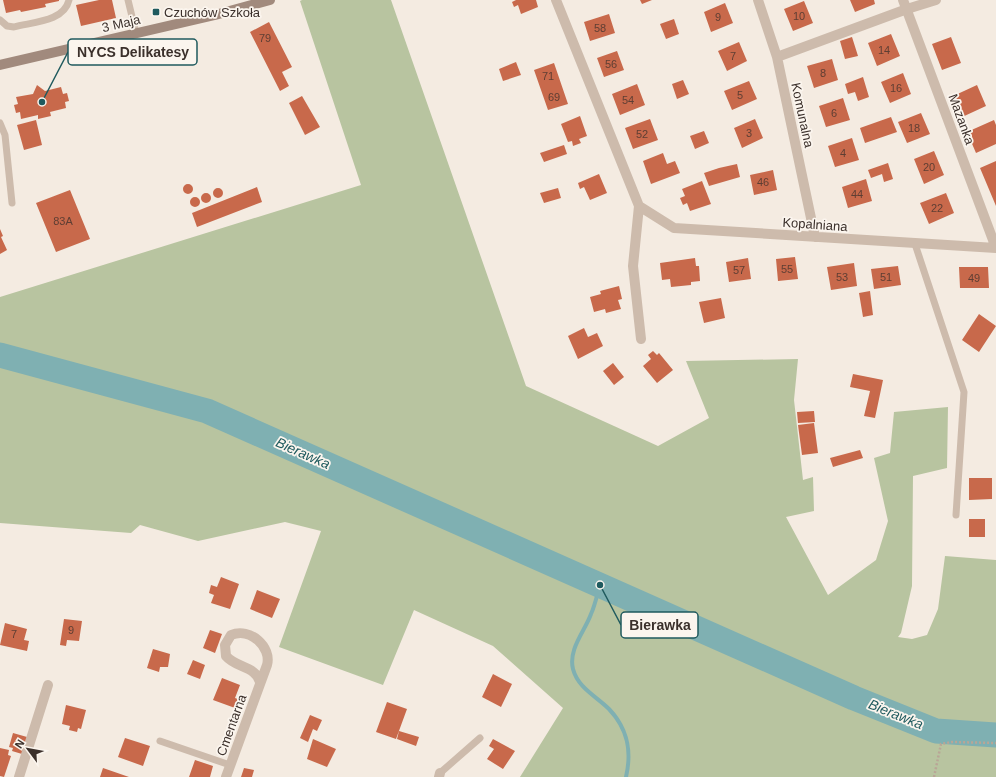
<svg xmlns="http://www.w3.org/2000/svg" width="996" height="777" font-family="Arial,sans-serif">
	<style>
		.green { fill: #b8c4a0 }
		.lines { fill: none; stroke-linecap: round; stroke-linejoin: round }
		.stream { stroke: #7fb0b2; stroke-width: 4 }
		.river { stroke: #7fb0b2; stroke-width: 25 }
		.building { fill: #c8694b }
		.path { stroke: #b9a596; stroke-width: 2.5; stroke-dasharray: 2 2; stroke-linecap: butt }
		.lane { stroke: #cdbbac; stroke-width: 7 }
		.street { stroke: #cdbbac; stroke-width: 10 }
		.secondary { stroke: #a18a7d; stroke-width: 10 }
		.poi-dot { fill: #1f5a5e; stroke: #fbf5ee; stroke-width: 1.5 }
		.labels { text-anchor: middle; stroke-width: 3.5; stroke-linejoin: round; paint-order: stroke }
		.number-label { font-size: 11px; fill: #5e3e33 }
		.poi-label { font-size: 13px; fill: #3b302b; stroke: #fbf5ee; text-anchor: start }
		.street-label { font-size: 13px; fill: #3b302b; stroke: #fbf5ee }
		.water-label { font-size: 14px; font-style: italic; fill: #1f5a5e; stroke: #fbf5ee }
		.leader { fill: none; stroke: #1f5a5e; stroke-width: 1.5 }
		.callout-dot { fill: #1f5a5e; stroke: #fbf5ee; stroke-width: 1.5 }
		.callout { fill: #fbf5ee; stroke: #1f5a5e; stroke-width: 1.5 }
		.callout-label { font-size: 14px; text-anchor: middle; font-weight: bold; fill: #3b302b }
	</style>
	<rect width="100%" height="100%" fill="#f4ebe1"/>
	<!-- green -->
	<path class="green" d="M302 0H391L526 386 658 446 709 418 686 361 798 359 794 400 803 480 813 477 814 511 786 517 828 595 876 560 888 521 874 458 890 453 894 412 948 407 947 468 913 476 912 586 901 633 898 637 912 639 927 635 938 609 945 556 996 560V777H520L563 708 493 646 414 610 383 685 279 647 321 531 285 522 198 541 140 525 131 533 0 523V297L361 185 300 1Z"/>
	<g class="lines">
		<!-- stream -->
		<path class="stream" d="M600 585C597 595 595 605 591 614 585 631 568 649 573 669 578 688 596 696 609 709 628 729 632 751 626 777"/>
		<!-- river -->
		<path class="river" d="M0 355 207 411 854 698 936 731 996 735"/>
	</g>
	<!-- building -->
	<path class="building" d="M3 0H59V1L45 4 46 7 21 12 20 10 6 13Z
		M99 0H112L116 18 81 26 76 5Z
		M516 0H536L538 7 521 14 518 5 514 7 512 2Z
		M640 0H652L642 4Z
		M850 0H874L875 4 855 12Z
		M804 1 813 23 793 31 784 9Z
		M725 3 733 23 711 32 704 12Z
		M609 14 615 33 590 41 584 22Z
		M674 19 679 34 666 39 660 24Z
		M269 22 292 67 282 72 289 86 280 91 250 32Z
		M891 34 900 56 877 66 868 43Z
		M852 37 858 56 845 59 840 41Z
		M951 37 961 63 942 70 932 44Z
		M739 42 747 61 727 71 718 51Z
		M617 51 624 70 604 77 597 58Z
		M832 59 838 80 814 88 807 66Z
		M516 62 521 75 503 81 499 69Z
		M554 63 568 104 548 110 534 70Z
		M903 73 911 94 890 103 881 82Z
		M863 77 869 97 858 101 855 92 848 94 845 84Z
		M683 80 689 94 677 99 672 84Z
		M749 81 757 99 732 110 724 91Z
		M637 84 645 105 620 115 612 94Z
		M37 85 45 91 61 87 63 94 67 93 69 101 65 102 66 108 50 112 51 116 38 119V115L21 119 20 112 16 113 14 105 18 104 16 97 33 94Z
		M977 85 986 106 960 118 951 97Z
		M302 96 320 127 305 135 289 103Z
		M843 98 850 120 826 127 819 106Z
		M921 113 930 134 907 143 898 122Z
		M580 116 587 136 579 139 581 143 573 146 572 141 568 142 561 124Z
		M891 117 897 132 865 143 860 128Z
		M650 119 658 140 633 149 625 128Z
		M755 119 763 138 742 148 734 128Z
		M36 120 42 145 24 150 17 125Z
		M994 120 996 125V144L976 153 967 132Z
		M704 131 709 143 695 149 690 136Z
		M852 138 859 160 835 167 828 146Z
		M564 145 567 154 544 162 540 153Z
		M934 151 944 175 924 184 914 159Z
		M663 153 667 164 675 161 680 173 651 184 643 161Z
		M996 161V206L980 168Z
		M888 163 893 179 884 182 882 174 871 178 868 170Z
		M737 164 740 177 709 186 704 173 719 168Z
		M773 170 777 190 754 195 750 175Z
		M599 174 607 193 590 200 584 187 580 189 578 183Z
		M866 179 872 201 848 208 842 187Z
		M702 181 711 204 690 211 687 203 683 205 680 198 685 196 682 189Z
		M183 189a5 5 0 1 1 10 0a5 5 0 1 1-10 0Z
		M257 187 262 202 197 227 192 213Z
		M558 188 561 198 544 203 540 193Z
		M213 193a5 5 0 1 1 10 0a5 5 0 1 1-10 0Z
		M70 190 90 239 56 252 36 203Z
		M946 193 954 213 929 224 920 203Z
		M201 198a5 5 0 1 1 10 0a5 5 0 1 1-10 0Z
		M190 202a5 5 0 1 1 10 0a5 5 0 1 1-10 0Z
		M0 229 3 236 1 237 7 250 0 254Z
		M795 257 798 279 778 281 776 259Z
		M695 258 696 266H699L700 281 691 282V285L671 287 670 279 662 280 660 263Z
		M748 258 751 279 729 282 726 262Z
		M854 263 857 286 831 290 827 267Z
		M898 266 901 285 874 289 871 269Z
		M959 267H988L989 288H960Z
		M619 286 622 299 618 300 621 309 606 313 605 309 594 312 590 297 601 294 600 291Z
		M870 291 873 315 863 317 859 293Z
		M721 298 725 318 704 323 699 302Z
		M979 314 996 326 979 352 962 340Z
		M584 328 588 337 597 333 603 346 578 359 568 336Z
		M653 351 657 355 659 353 673 370 657 383 643 366 651 359 648 355Z
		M613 363 624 377 614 385 603 371Z
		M853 374 883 380 875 418 864 416 870 391 850 387Z
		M814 411 815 422 798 423 797 412Z
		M814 423 818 453 802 455 798 425Z
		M860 450 863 458 833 467 830 458Z
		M969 478H992V499L969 500Z
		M969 519H985V537H969Z
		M221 577 239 584 230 609 211 603 214 595 209 593 211 585 217 587Z
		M257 590 280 599 272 618 250 609Z
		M64 619 82 621 79 641 67 640 66 646 60 645Z
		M5 623 27 629 24 640 29 641 27 651 0 645Z
		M210 630 222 634 215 653 203 648Z
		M153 649 170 654 168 667H160L159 672 147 668Z
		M193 660 205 665 200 679 187 674Z
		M493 674 512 684 501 707 482 697Z
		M222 678 240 685 235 698 238 699 235 708 213 700Z
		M387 702 407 709 396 739 376 732Z
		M66 705 86 710 81 729 78 728 77 732 69 730 70 726 62 724Z
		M310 715 322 720 317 731 313 729 308 742 300 738Z
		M399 731 419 737 416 746 397 739Z
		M13 733 27 737 22 754 12 751 13 748 9 747Z
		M125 738 150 746 143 766 118 757Z
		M313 739 336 749 327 767 307 759Z
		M493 739 515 751 503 769 487 759 494 749 489 746Z
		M0 748 9 750 8 755 11 756 4 777 0 776Z
		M195 760 213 766 210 777H189Z
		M103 768 129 777H100Z
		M244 768 254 770 252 777H241Z"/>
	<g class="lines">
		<!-- path -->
		<path class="path" d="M934 777 941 744 952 742 996 743"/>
		<!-- lane -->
		<path class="lane" d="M128 0 136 33
			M0 20 7 26 14 27C32 22 64 22 69 0
			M0 123 5 135 12 203
			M915 244 964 392 956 515
			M160 741 230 765
			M440 773 480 738"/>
		<!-- street -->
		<path class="street" d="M556 0 639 206 674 228 996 248
			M758 0 777 57 815 237
			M903 0 996 248
			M777 57 907 9 936 0
			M639 206 633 266 641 339
			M19 777 48 685
			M226 777 267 665C272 647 250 627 231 635L225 645 226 656C236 668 256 666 260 682
			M439 777 440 773"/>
		<!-- secondary -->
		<path class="secondary" d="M0 65 215 15 270 0"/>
	</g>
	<!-- markers -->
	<rect class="poi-dot" x="152" y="8" width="8" height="8" rx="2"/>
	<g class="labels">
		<!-- number labels -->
		<g class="number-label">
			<text x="799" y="20">10</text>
			<text x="718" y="21">9</text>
			<text x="600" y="32">58</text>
			<text x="265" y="42">79</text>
			<text x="884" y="54">14</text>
			<text x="733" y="60">7</text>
			<text x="611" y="68">56</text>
			<text x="823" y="77">8</text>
			<text x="548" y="80">71</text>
			<text x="896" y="92">16</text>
			<text x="740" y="99">5</text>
			<text x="554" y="101">69</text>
			<text x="628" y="104">54</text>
			<text x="834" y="117">6</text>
			<text x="914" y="132">18</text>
			<text x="749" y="137">3</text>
			<text x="642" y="138">52</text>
			<text x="843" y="157">4</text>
			<text x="929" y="171">20</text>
			<text x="763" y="186">46</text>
			<text x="857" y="198">44</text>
			<text x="937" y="212">22</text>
			<text x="63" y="225">83A</text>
			<text x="787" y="273">55</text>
			<text x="739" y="274">57</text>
			<text x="842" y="281">53</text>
			<text x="886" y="281">51</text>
			<text x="974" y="282">49</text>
			<text x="71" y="634">9</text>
			<text x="14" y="638">7</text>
		</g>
		<!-- poi labels -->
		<g class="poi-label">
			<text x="164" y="17">Czuchów Szkoła</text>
		</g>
		<!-- street labels -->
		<g class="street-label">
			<text transform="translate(121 23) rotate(-13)" y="5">3 Maja</text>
			<text transform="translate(803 115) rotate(78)" y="5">Komunalna</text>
			<text transform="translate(962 119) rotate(70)" y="5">Mazanka</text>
			<text transform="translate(815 224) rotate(4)" y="5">Kopalniana</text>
			<text transform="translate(231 725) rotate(-70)" y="5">Cmentarna</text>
		</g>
		<!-- water labels -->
		<g class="water-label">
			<text transform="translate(303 453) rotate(24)" y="5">Bierawka</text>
			<text transform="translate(896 714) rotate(22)" y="5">Bierawka</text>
		</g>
	</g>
	<!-- callouts -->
	<path class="leader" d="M42 102L68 52M600 585L621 625"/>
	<g class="callout-dot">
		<circle cx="42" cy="102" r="4"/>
		<circle cx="600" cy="585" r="4"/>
	</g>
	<g class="callout">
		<rect x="68" y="39" width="129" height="26" rx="4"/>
		<rect x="621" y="612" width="77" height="26" rx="4"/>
	</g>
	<g class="callout-label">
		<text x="133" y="57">NYCS Delikatesy</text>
		<text x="660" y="630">Bierawka</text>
	</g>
	<!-- north arrow -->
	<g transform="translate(28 749) rotate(302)" stroke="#fbf5ee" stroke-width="3" paint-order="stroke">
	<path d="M0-3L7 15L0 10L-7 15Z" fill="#3b302b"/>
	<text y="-6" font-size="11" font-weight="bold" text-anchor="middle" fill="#3b302b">N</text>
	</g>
</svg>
